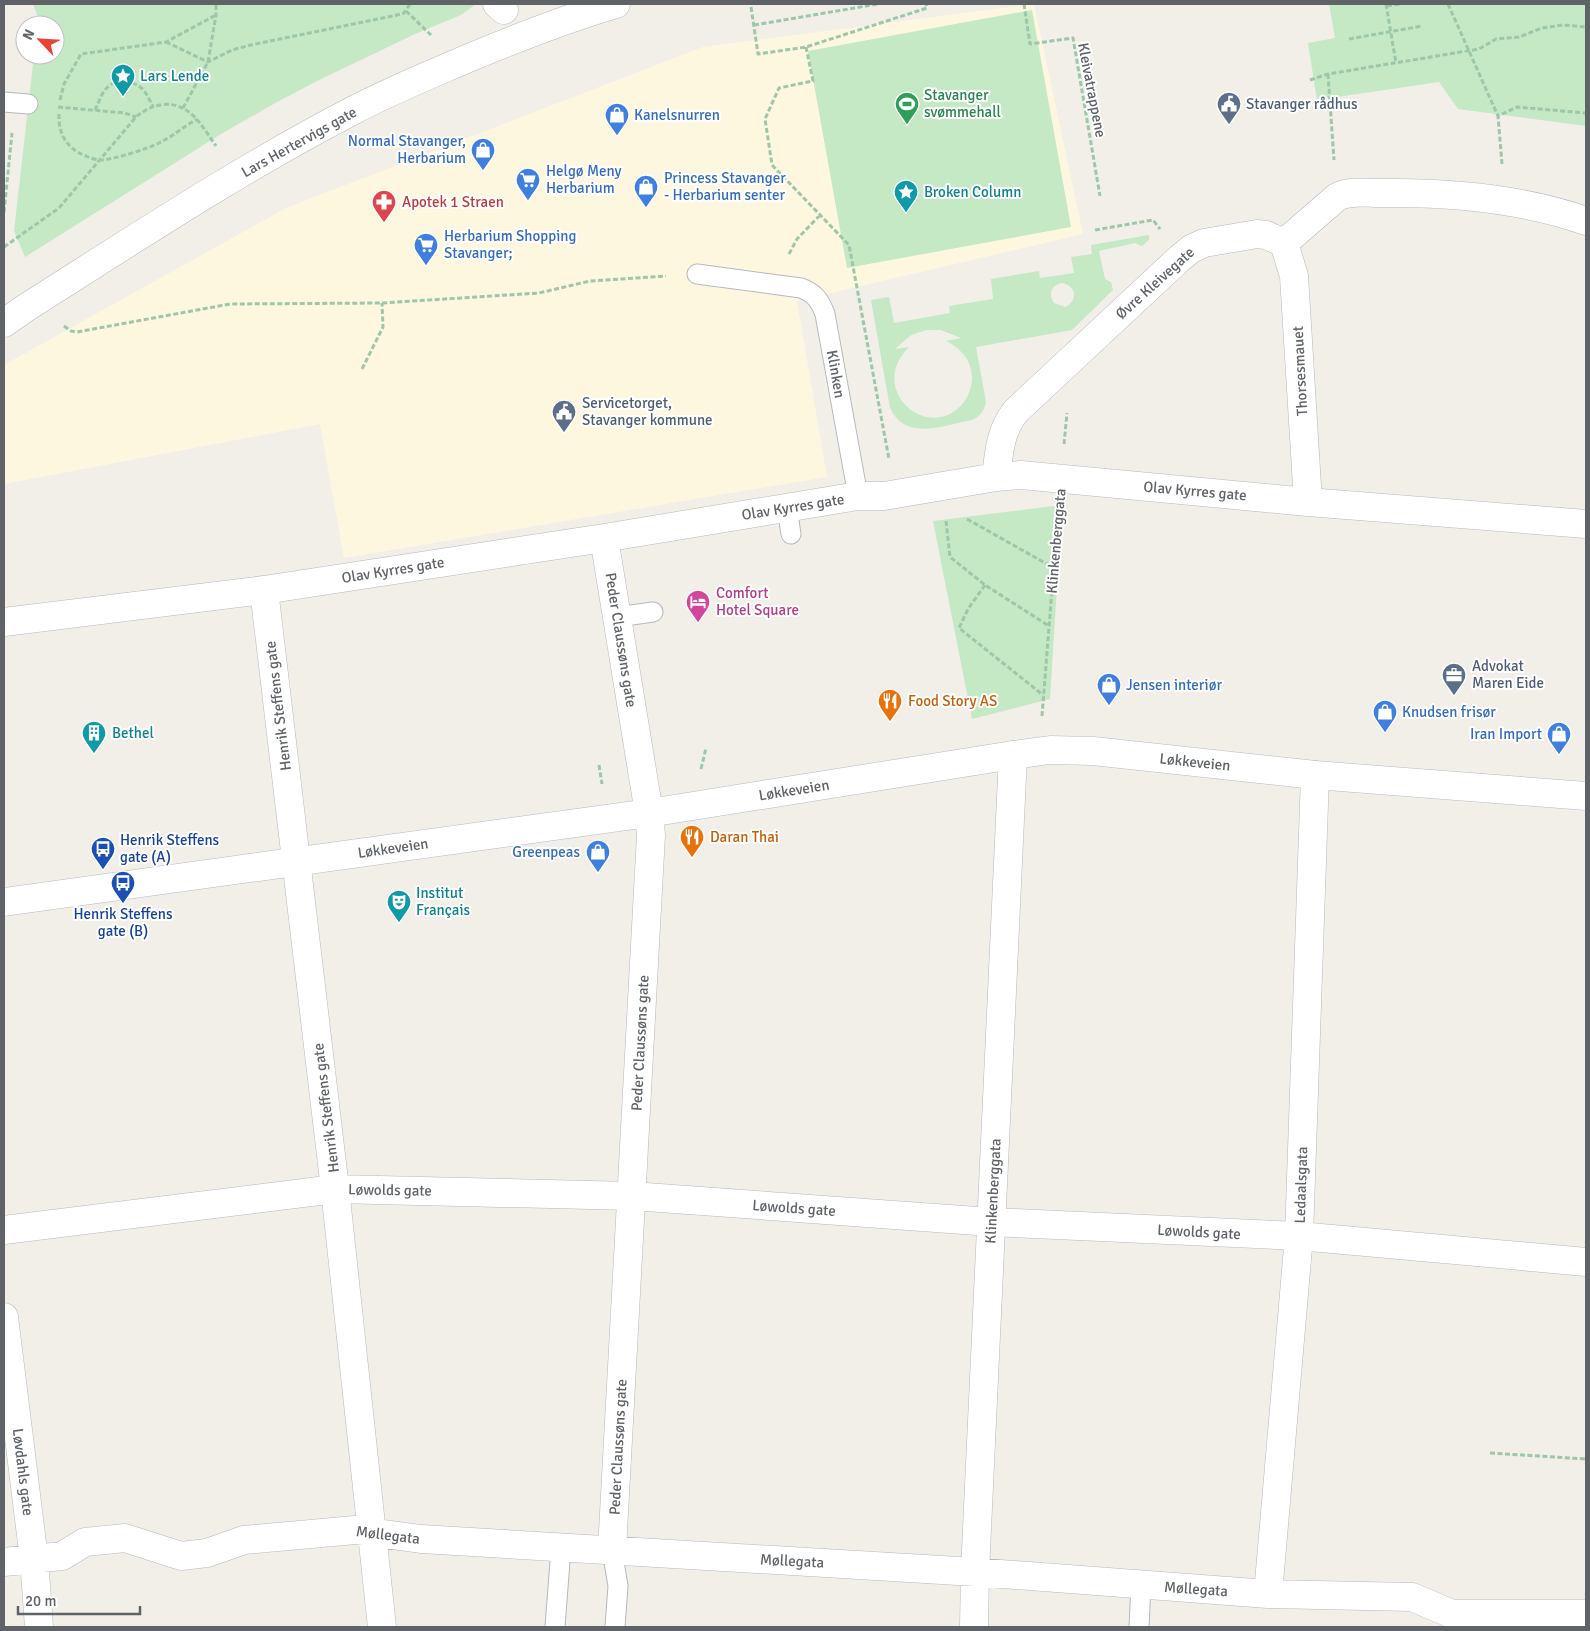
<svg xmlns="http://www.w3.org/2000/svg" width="1590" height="1631" font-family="Signika,sans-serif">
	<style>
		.commercial { fill: #fef7e0 }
		.green { fill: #c5e8c5; fill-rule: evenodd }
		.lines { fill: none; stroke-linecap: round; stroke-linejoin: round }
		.service-casing { stroke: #b5b8bc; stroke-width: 21 }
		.pedestrian-casing { stroke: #b5b8bc; stroke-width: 29 }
		.minor-casing { stroke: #b5b8bc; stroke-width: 29 }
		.tertiary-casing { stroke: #b5b8bc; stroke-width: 29 }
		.secondary-casing { stroke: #b6babf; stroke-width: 29 }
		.path { stroke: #9cc7a9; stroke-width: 3; stroke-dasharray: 5 2.5; stroke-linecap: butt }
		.service { stroke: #fff; stroke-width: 19 }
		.pedestrian { stroke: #fff; stroke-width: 28 }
		.minor { stroke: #fff; stroke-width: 28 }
		.tertiary { stroke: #fff; stroke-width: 28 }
		.secondary { stroke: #fff; stroke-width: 28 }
		.labels { text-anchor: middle; stroke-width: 4; stroke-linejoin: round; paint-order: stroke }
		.culture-label { font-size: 15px; fill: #0d838f; stroke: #fff; text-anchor: start }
		.street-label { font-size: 15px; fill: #5f6368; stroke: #fff }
		.leisure-label { font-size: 15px; fill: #27864d; stroke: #fff; text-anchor: start }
		.service-label { font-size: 15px; fill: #4e5e75; stroke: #fff; text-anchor: start }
		.shop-label { font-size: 15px; fill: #366cbe; stroke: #fff; text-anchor: start }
		.health-label { font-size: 15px; fill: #be3a42; stroke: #fff; text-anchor: start }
		.hotel-label { font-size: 15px; fill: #b23c85; stroke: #fff; text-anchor: start }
		.food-label { font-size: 15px; fill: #c56008; stroke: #fff; text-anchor: start }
		.transit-label { font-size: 15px; fill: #164399; stroke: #fff; text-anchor: start }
	</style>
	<rect width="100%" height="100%" fill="#f1efe8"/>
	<!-- commercial -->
	<path class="commercial" d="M1034 4 1083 234 797 301 827 477 344 558 320 424 4 484V365L286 208 703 47Z"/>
	<!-- green -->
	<path class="green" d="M33 4H476L461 15 415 34 319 80 277 102 221 134 25 257 14 231 34 55H55V25H37L38 17Z
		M1329 4H1586V126L1458 109 1439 82 1317 100 1308 43 1335 38Z
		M1032 10 1071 227 847 268 808 51Z
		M1149 235V240L1142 246 1135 243 1099 251 1105 279 1111 282 1113 290 1072 330 976 347 986 402C984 410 981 416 972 420 943 425 906 442 890 408L871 300 889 297 894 323 950 313 949 306 993 299 991 279 1039 271 1040 278 1074 273 1071 257 1092 254 1091 245ZM1062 283C1077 286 1078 301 1065 307L1054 303C1048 294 1051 285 1062 283ZM926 330H941L961 338 946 341C961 349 971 359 972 377 972 386 969 395 964 402 931 445 865 391 909 347L895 349 911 335Z
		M1062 505 1050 699 972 719 933 521Z"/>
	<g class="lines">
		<defs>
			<path id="service" d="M4 102 28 104
				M697 274 801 288C815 293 820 301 825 314L858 496
				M787 508 791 534
				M617 617 653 612
				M612 1550 618 1586 615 1627
				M555 1627 561 1548
				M1139 1627 1141 1585"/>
			<path id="pedestrian" d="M497 4 504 10"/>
			<path id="minor" d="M1284 243 1294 276 1308 502
				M996 477C999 452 1000 431 1016 411L1180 258 1191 249 1204 243 1257 234 1266 235 1284 243 1337 197C1350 190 1367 193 1382 193 1451 192 1520 198 1586 221
				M604 538 649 813 651 835 612 1550
				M264 590 335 1189 382 1627
				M4 622 264 590 604 538 858 496H884L996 477 1021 475 1308 502 1586 524
				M4 1230 335 1189 632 1196 991 1222 1299 1236 1586 1262
				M4 1317 34 1559 39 1627
				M4 1562 62 1556 85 1542 125 1538 181 1556 207 1553 244 1540 355 1530 421 1539 975 1572 1268 1594 1412 1597 1452 1614H1586
				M1268 1594 1299 1236 1315 775
				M974 1627 975 1572 1013 755"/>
			<path id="tertiary" d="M4 323 24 309C133 240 240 169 354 110 390 91 427 76 464 60 514 39 564 19 616 4"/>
			<path id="secondary" d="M4 902 649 813 1013 755 1050 750 1093 751 1315 775 1586 796"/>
		</defs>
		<!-- service casing -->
		<use href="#service" class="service-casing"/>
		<!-- pedestrian casing -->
		<use href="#pedestrian" class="pedestrian-casing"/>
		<!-- minor casing -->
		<use href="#minor" class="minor-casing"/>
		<!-- tertiary casing -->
		<use href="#tertiary" class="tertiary-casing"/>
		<!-- secondary casing -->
		<use href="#secondary" class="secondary-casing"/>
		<!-- path -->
		<path class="path" d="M1024 4 1030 44 1073 38 1100 196
			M1386 4 1396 63
			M1448 4 1498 116
			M1387 6 1400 4
			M751 7 758 54 806 47 927 8 926 4
			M406 11 431 35
			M754 25 878 4
			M1349 39 1422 26
			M166 42 208 62 232 50 251 45 397 15 404 13 410 4
			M806 47 813 81 779 88 765 119 772 165 849 245 889 459
			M1328 74 1334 160
			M1310 80 1328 74 1479 49 1496 39 1519 37 1542 28 1563 25 1586 27
			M60 100 64 84 81 54 166 42 216 15
			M58 107 125 113 136 117
			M183 108 208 62 216 15V4
			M95 110C99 102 102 91 109 86 120 77 138 82 145 92 148 97 151 102 153 107
			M59 114C58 134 67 149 86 156 90 158 96 160 101 160 116 159 147 149 161 142 173 136 185 126 197 119
			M1502 164 1498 116 1517 107 1586 113
			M4 212 12 133
			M1095 230 1153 220 1160 229
			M4 247 59 208 136 117C143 111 150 107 160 105 189 100 202 126 216 146
			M789 254 797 239 821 214
			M64 326 71 331 77 332 230 304 382 303 539 293 590 281 666 276
			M362 369 383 327 382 303
			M1064 444 1067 413
			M967 519 1054 568
			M946 521 950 557 985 585 1049 626
			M985 585 968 609 959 628 1043 695
			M1042 716 1058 513
			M599 765 602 784
			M701 769 706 748
			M1490 1453 1586 1459"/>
		<!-- service -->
		<use href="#service" class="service"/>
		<!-- pedestrian -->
		<use href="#pedestrian" class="pedestrian"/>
		<!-- minor -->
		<use href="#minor" class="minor"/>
		<!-- tertiary -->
		<use href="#tertiary" class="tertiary"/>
		<!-- secondary -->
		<use href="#secondary" class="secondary"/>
	</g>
	<!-- icons -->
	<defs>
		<symbol id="sight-pin" viewBox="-11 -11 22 30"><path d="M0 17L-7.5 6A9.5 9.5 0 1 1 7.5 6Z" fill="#0f9aa8" stroke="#fff"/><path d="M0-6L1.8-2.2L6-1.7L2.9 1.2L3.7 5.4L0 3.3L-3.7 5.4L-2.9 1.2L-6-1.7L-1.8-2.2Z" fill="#fff"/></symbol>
		<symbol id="stadium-pin" viewBox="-11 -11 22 30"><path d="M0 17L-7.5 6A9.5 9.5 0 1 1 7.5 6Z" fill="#2e9e5b" stroke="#fff"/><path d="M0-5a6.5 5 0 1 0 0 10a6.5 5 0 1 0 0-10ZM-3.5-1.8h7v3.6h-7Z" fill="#fff"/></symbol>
		<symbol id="civic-pin" viewBox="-11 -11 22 30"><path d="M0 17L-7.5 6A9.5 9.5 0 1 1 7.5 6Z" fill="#5c6f8a" stroke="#fff"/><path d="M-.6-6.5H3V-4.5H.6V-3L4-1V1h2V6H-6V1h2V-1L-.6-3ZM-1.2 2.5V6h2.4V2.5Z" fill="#fff"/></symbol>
		<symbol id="shop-pin" viewBox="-11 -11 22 30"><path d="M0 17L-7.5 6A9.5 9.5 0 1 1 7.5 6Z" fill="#3f7fe0" stroke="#fff"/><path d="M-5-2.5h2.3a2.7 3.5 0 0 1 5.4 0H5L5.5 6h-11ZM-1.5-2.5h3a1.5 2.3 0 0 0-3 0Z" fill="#fff"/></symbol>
		<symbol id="supermarket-pin" viewBox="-11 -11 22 30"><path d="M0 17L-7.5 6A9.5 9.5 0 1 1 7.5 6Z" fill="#3f7fe0" stroke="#fff"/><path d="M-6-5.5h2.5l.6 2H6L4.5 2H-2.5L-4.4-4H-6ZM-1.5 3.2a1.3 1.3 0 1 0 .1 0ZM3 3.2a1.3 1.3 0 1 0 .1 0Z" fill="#fff"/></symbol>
		<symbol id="pharmacy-pin" viewBox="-11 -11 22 30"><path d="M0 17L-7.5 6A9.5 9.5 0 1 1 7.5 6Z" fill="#e0444e" stroke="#fff"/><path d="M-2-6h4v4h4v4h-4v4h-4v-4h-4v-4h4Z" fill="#fff"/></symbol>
		<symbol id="hotel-pin" viewBox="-11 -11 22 30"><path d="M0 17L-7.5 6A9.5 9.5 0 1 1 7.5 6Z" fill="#d1479c" stroke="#fff"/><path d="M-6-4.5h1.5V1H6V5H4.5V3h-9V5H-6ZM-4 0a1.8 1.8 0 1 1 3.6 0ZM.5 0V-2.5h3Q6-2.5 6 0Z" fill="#fff"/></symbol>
		<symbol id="office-pin" viewBox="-11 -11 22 30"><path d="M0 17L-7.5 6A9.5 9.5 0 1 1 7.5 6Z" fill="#5c6f8a" stroke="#fff"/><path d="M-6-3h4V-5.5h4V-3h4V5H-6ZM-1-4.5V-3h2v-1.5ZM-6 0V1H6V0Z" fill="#fff"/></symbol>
		<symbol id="restaurant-pin" viewBox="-11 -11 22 30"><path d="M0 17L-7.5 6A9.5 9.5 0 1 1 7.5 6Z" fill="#e8710a" stroke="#fff"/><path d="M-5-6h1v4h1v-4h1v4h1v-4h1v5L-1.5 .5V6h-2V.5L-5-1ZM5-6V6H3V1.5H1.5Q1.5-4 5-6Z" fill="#fff"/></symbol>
		<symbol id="building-pin" viewBox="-11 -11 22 30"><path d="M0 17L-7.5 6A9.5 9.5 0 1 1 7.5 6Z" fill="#0f9aa8" stroke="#fff"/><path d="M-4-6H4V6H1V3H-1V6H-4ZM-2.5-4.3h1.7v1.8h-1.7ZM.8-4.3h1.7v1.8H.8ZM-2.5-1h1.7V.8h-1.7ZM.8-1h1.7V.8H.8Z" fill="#fff"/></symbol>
		<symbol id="bus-pin" viewBox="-11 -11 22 30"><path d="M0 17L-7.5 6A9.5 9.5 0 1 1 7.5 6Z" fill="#1a4fb4" stroke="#fff"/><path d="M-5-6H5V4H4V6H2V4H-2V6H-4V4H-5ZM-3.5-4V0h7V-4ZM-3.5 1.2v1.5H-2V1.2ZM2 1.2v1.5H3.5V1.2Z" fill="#fff"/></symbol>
		<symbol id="theatre-pin" viewBox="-11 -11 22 30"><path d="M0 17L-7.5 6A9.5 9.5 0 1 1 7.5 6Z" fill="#0f9aa8" stroke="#fff"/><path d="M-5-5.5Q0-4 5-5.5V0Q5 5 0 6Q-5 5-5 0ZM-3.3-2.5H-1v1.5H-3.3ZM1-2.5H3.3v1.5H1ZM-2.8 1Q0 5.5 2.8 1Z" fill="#fff"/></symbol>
	</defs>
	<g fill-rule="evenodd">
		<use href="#sight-pin" x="109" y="62" width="28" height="38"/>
		<use href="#stadium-pin" x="893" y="90" width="28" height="38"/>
		<use href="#civic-pin" x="1215" y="90" width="28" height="38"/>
		<use href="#shop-pin" x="603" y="101" width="28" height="38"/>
		<use href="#shop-pin" x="469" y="136" width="28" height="38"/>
		<use href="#supermarket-pin" x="514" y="166" width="28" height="38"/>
		<use href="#shop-pin" x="632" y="173" width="28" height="38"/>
		<use href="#sight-pin" x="892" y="178" width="28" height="38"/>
		<use href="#pharmacy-pin" x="370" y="188" width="28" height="38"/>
		<use href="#supermarket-pin" x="412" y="231" width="28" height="38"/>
		<use href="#civic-pin" x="550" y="398" width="28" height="38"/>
		<use href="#hotel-pin" x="684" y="588" width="28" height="38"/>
		<use href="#office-pin" x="1440" y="661" width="28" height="38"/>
		<use href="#shop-pin" x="1095" y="671" width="28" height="38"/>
		<use href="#restaurant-pin" x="876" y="687" width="28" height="38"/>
		<use href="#shop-pin" x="1371" y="698" width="28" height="38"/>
		<use href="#building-pin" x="80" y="719" width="28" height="38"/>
		<use href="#shop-pin" x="1545" y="720" width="28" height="38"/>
		<use href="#restaurant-pin" x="678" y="823" width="28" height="38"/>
		<use href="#bus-pin" x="89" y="835" width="28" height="38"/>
		<use href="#shop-pin" x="584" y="838" width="28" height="38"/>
		<use href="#bus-pin" x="109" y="869" width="28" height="38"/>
		<use href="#theatre-pin" x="385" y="888" width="28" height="38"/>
	</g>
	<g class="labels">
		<!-- culture labels -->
		<g class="culture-label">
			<text x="140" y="81">Lars Lende</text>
			<text x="924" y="197">Broken Column</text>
			<text x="112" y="738">Bethel</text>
			<text x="416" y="898">Institut<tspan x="416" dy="17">Français</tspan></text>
		</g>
		<!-- street labels -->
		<g class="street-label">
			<text transform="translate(1092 90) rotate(79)" y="5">Kleivatrappene</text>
			<text transform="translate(299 142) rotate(-29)" y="5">Lars Hertervigs gate</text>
			<text transform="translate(1155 283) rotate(-42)" y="5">Øvre Kleivegate</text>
			<text transform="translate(1300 371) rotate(-93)" y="5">Thorsesmauet</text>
			<text transform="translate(836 374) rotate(80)" y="5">Klinken</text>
			<text transform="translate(1195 491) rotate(5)" y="5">Olav Kyrres gate</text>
			<text transform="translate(793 507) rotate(-9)" y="5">Olav Kyrres gate</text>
			<text transform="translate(1056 541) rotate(-85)" y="5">Klinkenberggata</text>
			<text transform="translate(393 570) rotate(-9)" y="5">Olav Kyrres gate</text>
			<text transform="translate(621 640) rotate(81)" y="5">Peder Claussøns gate</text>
			<text transform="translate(278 706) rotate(-97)" y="5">Henrik Steffens gate</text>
			<text transform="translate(1195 762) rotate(6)" y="5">Løkkeveien</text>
			<text transform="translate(794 790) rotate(-9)" y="5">Løkkeveien</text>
			<text transform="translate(393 848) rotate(-8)" y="5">Løkkeveien</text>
			<text transform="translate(640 1043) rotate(-87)" y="5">Peder Claussøns gate</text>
			<text transform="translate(326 1108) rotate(-97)" y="5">Henrik Steffens gate</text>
			<text transform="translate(1301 1185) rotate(-88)" y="5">Ledaalsgata</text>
			<text transform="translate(390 1190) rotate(1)" y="5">Løwolds gate</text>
			<text transform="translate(993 1191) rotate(-87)" y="5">Klinkenberggata</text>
			<text transform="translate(794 1208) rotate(4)" y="5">Løwolds gate</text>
			<text transform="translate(1199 1232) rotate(3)" y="5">Løwolds gate</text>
			<text transform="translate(618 1447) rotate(-87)" y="5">Peder Claussøns gate</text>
			<text transform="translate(23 1472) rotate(83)" y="5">Løvdahls gate</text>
			<text transform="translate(388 1535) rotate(7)" y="5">Møllegata</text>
			<text transform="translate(792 1561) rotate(3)" y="5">Møllegata</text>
			<text transform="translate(1196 1589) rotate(4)" y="5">Møllegata</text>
		</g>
		<!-- leisure labels -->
		<g class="leisure-label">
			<text x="924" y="100">Stavanger<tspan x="924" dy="17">svømmehall</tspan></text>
		</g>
		<!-- service labels -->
		<g class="service-label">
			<text x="1246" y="109">Stavanger rådhus</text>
			<text x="582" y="408">Servicetorget,<tspan x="582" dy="17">Stavanger kommune</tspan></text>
			<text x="1472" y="671">Advokat<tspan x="1472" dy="17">Maren Eide</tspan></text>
		</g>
		<!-- shop labels -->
		<g class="shop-label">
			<text x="634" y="120">Kanelsnurren</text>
			<text x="466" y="146" text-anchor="end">Normal Stavanger,<tspan x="466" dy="17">Herbarium</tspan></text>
			<text x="546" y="176">Helgø Meny<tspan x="546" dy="17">Herbarium</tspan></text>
			<text x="664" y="183">Princess Stavanger<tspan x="664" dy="17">- Herbarium senter</tspan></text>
			<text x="444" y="241">Herbarium Shopping<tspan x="444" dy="17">Stavanger;</tspan></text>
			<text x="1126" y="690">Jensen interiør</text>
			<text x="1402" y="717">Knudsen frisør</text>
			<text x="1542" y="739" text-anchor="end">Iran Import</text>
			<text x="580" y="857" text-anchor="end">Greenpeas</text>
		</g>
		<!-- health labels -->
		<g class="health-label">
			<text x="402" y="207">Apotek 1 Straen</text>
		</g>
		<!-- hotel labels -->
		<g class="hotel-label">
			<text x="716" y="598">Comfort<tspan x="716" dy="17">Hotel Square</tspan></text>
		</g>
		<!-- food labels -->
		<g class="food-label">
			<text x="908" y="706">Food Story AS</text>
			<text x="710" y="842">Daran Thai</text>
		</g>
		<!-- transit labels -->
		<g class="transit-label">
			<text x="120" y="845">Henrik Steffens<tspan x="120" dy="17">gate (A)</tspan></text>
			<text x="123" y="919" text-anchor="middle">Henrik Steffens<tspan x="123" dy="17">gate (B)</tspan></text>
		</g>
	</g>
	<!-- border -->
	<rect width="1590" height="1631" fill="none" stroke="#5f6368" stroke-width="10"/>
	<!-- north arrow -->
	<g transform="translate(40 40) rotate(295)"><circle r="24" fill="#ffffff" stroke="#bfc1c3"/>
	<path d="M0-4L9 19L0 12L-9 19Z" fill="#ea4335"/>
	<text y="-8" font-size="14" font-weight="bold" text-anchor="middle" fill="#5f6368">N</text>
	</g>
	<!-- scale -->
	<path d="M18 1606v8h122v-8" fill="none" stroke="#5f6368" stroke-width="2.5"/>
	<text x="25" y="1606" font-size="15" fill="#5f6368" stroke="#ffffff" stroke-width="4" paint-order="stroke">20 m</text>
</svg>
